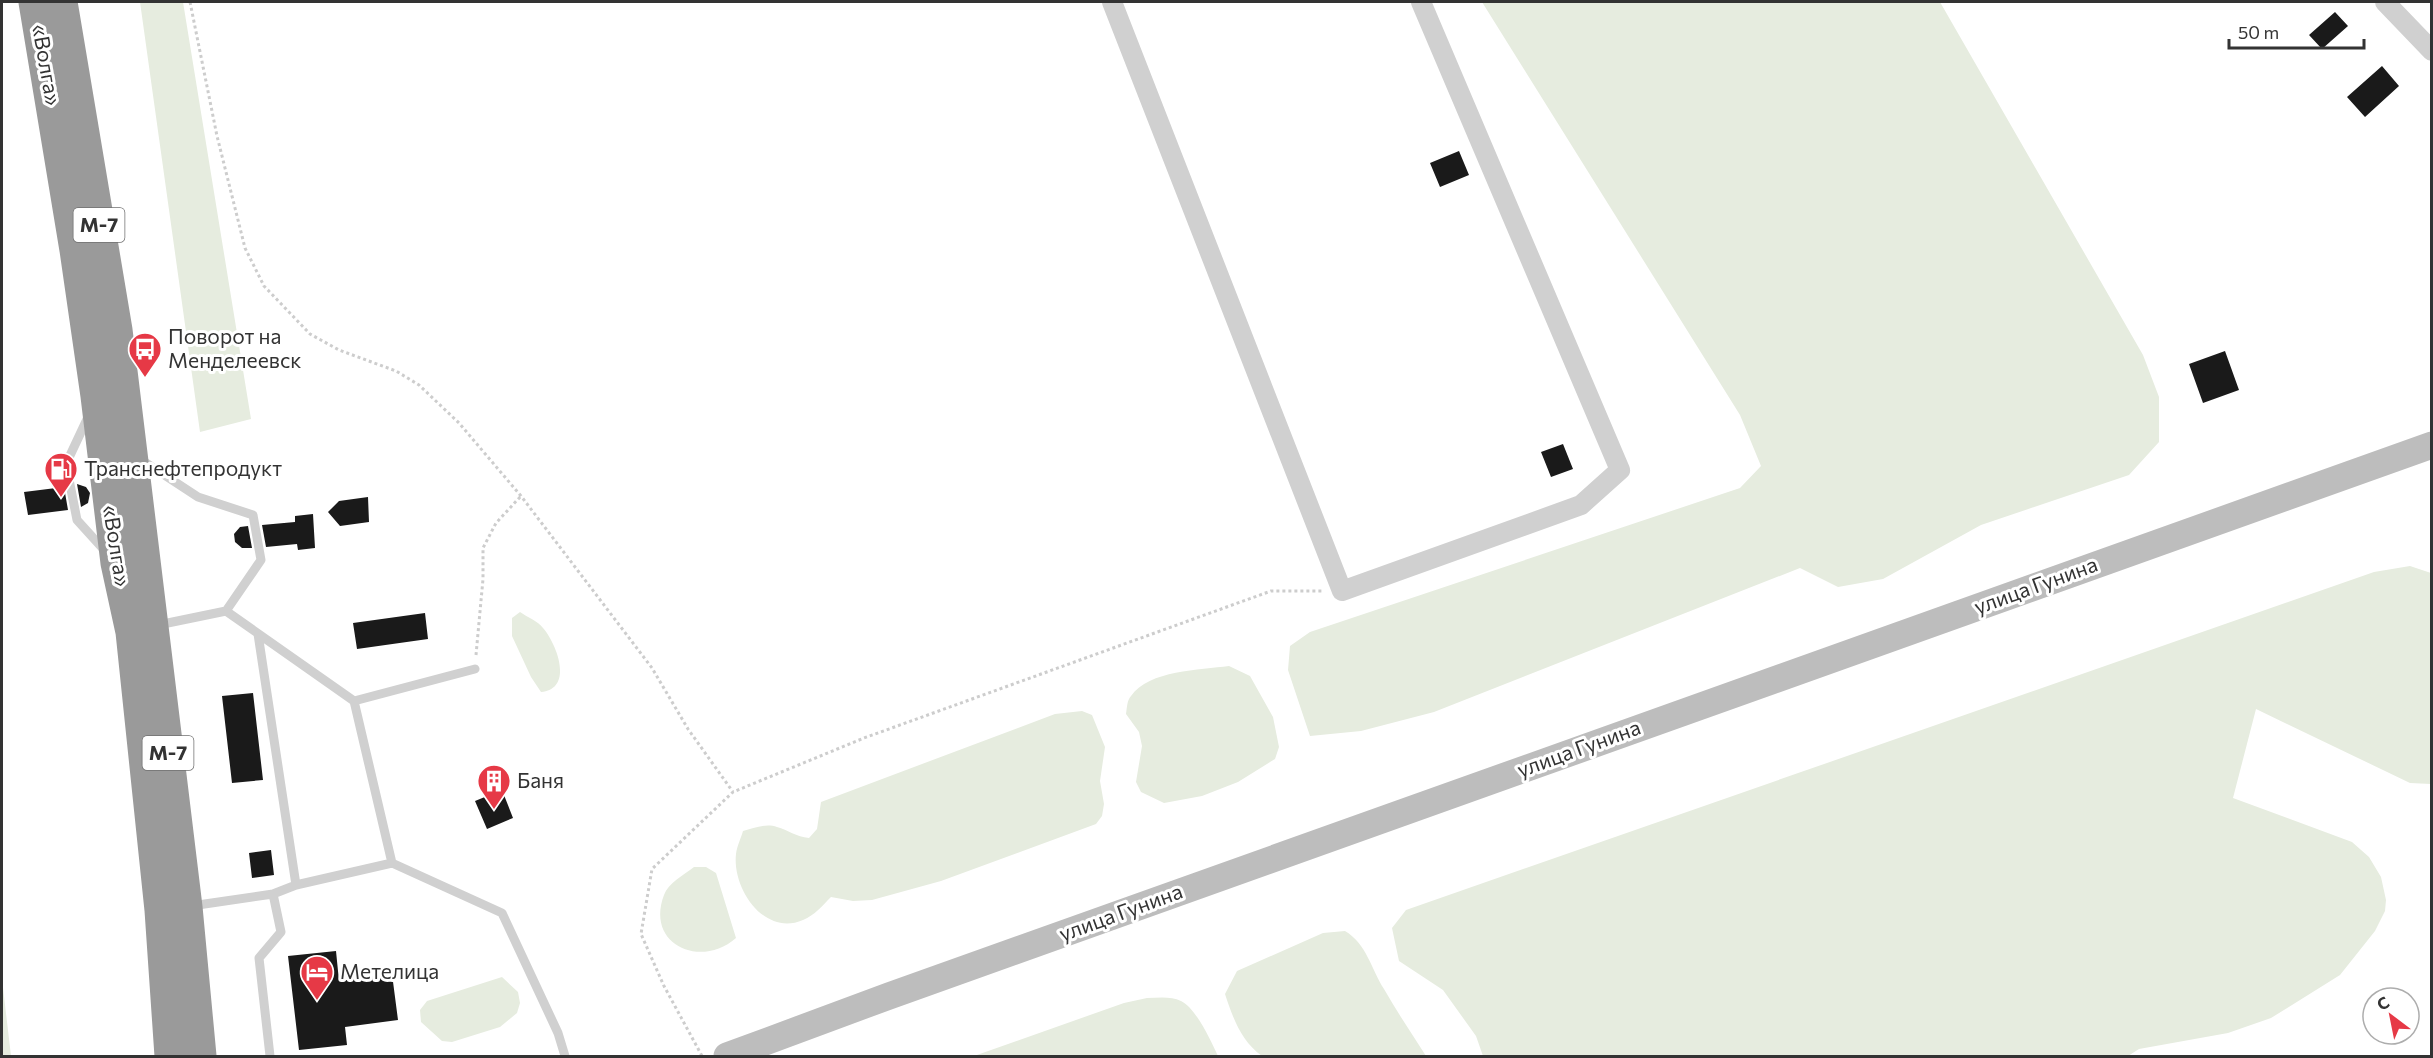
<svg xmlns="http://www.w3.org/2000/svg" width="2433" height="1058" font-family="Commissioner,sans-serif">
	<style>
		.green { fill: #e6ecdf }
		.building { fill: #1a1a1a }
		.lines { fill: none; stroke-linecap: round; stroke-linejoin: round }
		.path { stroke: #cdcdcd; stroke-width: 3; stroke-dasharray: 3 3; stroke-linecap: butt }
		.lane { stroke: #d0d0d0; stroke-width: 9 }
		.street { stroke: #d0d0d0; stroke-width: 20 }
		.secondary { stroke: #bdbdbd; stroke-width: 27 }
		.highway { stroke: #9a9a9a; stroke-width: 33 }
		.labels { text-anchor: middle; stroke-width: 6; stroke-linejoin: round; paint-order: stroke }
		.shield { fill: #fff; stroke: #707070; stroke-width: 1.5 }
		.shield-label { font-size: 20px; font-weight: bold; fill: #333 }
		.street-label { font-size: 21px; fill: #333; stroke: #fff }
		.poi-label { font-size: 21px; fill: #333; stroke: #fff; text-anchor: start }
	</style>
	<rect width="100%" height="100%" fill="#fff"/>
	<!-- green -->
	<path class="green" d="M140 2H183L251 419 200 432Z
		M1482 2H1940L2143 355 2159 397V442L2129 475 1981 525 1883 579 1838 587 1800 568 1434 712 1361 731 1310 736 1288 670 1290 646 1310 632 1740 488 1761 466 1740 415Z
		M2410 566 2431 573V784L2410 783 2256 709 2233 798 2352 842 2369 857 2381 877 2386 900 2385 911 2375 931 2340 975 2271 1018 2228 1033 2139 1049 2128 1056H1483L1476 1036 1443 990 1399 961 1392 928 1406 910 2374 572Z
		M520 612C527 617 538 621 543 628 557 644 574 689 541 692L531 677 512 636V618Z
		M1229 666 1250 676 1273 717 1279 747 1275 759 1238 782 1202 796 1164 803 1141 792 1136 782 1142 746 1139 732 1126 714C1127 708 1127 700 1131 696 1149 670 1200 670 1229 666Z
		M1082 711 1092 715 1105 747 1100 781 1104 804 1102 816 1096 824 941 881 872 900 853 901 831 897C822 906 815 915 803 920 764 937 732 888 736 854 737 846 741 838 743 831 754 828 766 823 777 827 788 830 796 837 809 838L817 829 821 802 1055 714Z
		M694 867H706L716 873 736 938C701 969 645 945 664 895 668 883 684 875 694 867Z
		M1345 931C1367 944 1371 969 1384 989 1397 1012 1412 1034 1426 1056H1262C1241 1041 1233 1018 1225 994L1237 971 1323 933Z
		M502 977 518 992 520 1003 517 1013 500 1027 452 1042 442 1041 421 1022 420 1010 427 1001Z
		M2 979 11 1056H2Z
		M1147 998C1158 998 1171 996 1181 1001 1196 1008 1211 1041 1218 1056H974L1124 1003Z"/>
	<!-- building -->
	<path class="building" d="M2335 12 2348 26 2322 49 2309 35Z
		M2382 66 2399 86 2365 117 2347 97Z
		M1459 151 1469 175 1440 187 1430 163Z
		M2225 351 2239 390 2203 403 2189 364Z
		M1563 444 1573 469 1551 477 1541 452Z
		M77 484 86 487 90 493 88 503 81 507Z
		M64 487 68 510 28 515 24 492Z
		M368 497 369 522 340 526 328 512 339 501Z
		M313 514 315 548 298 550 297 544 266 547 262 525 295 522V516Z
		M248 526 252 548H242L235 542 234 534 240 527Z
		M425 613 428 639 357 649 353 623Z
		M253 693 263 780 232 783 222 696Z
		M502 790 513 818 487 829 475 801Z
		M271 850 274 875 252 878 249 853Z
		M336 951 339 981 392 974 398 1020 345 1027 347 1045 299 1050 288 956Z"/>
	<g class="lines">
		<!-- path -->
		<path class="path" d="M190 2 217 136 245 248 264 286 310 334 339 350 396 371 419 385 459 423 521 496 652 668 688 729 733 792
			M476 655 483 579V548L496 523 521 496
			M702 1056 664 986 641 934 652 869 733 792 864 738 1271 591H1323"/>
		<!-- lane -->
		<path class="lane" d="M89 415 66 464 77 520 106 552
			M140 459 198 497 253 515 261 560 226 611 158 625
			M258 634 296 885
			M354 701 475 669
			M392 863 502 913 558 1033 565 1056
			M191 906 273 894 296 885 392 863 354 701 226 611
			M270 1056 259 958 281 932 273 894"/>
		<!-- street -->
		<path class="street" d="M1112 2 1342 591 1581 505 1620 470 1421 2
			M2385 2 2432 51"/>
		<!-- secondary -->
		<path class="secondary" d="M727 1056 889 996 2432 445"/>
		<!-- highway -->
		<path class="highway" d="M35 2 76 250 97 396 117 563 132 632 161 910 171 1056
			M61 2 116 330 186 907 200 1056"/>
	</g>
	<!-- icons -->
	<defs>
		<symbol id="bus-pin" viewBox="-11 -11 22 30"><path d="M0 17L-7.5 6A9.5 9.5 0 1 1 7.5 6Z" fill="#e63946" stroke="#fff"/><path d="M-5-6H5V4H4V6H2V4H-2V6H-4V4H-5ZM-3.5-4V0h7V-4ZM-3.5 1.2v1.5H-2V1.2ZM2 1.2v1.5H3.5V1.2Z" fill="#fff"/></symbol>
		<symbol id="fuel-pin" viewBox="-11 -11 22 30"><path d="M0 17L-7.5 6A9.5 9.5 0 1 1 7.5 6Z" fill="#e63946" stroke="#fff"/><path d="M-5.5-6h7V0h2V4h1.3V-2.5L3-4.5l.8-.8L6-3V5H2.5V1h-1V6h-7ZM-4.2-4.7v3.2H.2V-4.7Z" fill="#fff"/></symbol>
		<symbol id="building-pin" viewBox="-11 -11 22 30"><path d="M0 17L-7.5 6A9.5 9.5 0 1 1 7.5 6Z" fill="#e63946" stroke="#fff"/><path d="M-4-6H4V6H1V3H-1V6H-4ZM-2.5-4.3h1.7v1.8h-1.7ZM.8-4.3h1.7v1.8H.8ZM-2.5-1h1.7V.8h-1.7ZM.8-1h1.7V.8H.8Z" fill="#fff"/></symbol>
		<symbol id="hotel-pin" viewBox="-11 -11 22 30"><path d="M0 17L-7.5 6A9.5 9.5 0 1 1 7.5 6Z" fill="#e63946" stroke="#fff"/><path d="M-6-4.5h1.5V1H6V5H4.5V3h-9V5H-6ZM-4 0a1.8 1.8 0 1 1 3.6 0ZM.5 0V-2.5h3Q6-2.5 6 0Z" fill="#fff"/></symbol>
	</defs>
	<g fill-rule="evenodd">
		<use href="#bus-pin" x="126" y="330" width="38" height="52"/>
		<use href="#fuel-pin" x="42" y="450" width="38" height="52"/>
		<use href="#building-pin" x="475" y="762" width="38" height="52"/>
		<use href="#hotel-pin" x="298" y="953" width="38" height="52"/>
	</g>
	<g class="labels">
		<!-- shield labels -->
		<g class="shield">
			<rect x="73.5" y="208" width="51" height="34" rx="4.5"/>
			<rect x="142.5" y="736" width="51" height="34" rx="4.5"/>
		</g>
		<g class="shield-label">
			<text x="99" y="232">М-7</text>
			<text x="168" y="760">М-7</text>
		</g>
		<!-- street labels -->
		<g class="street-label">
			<text transform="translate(46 65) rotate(80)" y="7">«Волга»</text>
			<text transform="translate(116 546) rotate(81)" y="7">«Волга»</text>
			<text transform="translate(2036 586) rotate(-20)" y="7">улица Гунина</text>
			<text transform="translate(1579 749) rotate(-20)" y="7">улица Гунина</text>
			<text transform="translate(1121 913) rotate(-20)" y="7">улица Гунина</text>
		</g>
		<!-- poi labels -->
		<g class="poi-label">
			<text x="168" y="344">Поворот на<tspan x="168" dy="24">Менделеевск</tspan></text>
			<text x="84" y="476">Транснефтепродукт</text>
			<text x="517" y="788">Баня</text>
			<text x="340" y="979">Метелица</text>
		</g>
	</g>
	<!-- border -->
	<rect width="2433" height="1058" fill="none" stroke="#333333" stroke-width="6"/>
	<!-- north arrow -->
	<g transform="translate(2391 1016) rotate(328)"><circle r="28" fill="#ffffff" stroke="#adadad" stroke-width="1.5"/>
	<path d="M0-4.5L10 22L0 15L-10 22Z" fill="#e63946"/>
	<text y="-9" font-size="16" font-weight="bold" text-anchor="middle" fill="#333333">С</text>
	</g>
	<!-- scale -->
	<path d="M2229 39v9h135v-9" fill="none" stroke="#333333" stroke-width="3"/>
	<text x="2238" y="39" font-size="18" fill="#333333" stroke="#ffffff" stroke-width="4.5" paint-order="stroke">50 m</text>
</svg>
